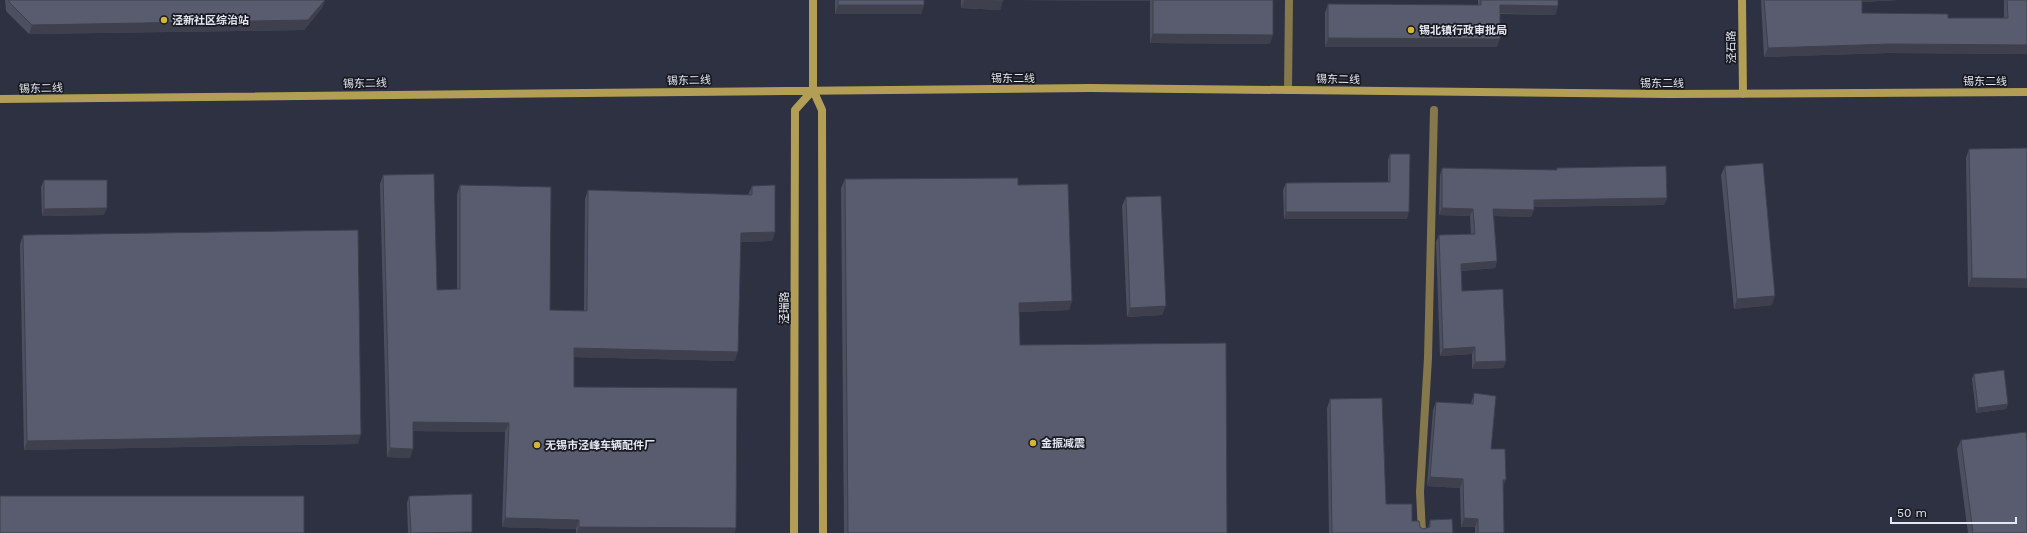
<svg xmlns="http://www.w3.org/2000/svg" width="2027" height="533" font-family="'Work Sans','Noto Sans SC',sans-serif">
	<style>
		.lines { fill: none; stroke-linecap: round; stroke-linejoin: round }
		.street { stroke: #84784c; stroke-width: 8 }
		.secondary { stroke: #b29f55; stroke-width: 8 }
		.wall { fill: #4c4f5f }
		.shaded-wall { fill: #3e404d }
		.building { fill: #585c6e; stroke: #3e404d }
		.poi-dot { fill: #d4b635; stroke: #181a21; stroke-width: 1.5 }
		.labels { text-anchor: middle; stroke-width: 3.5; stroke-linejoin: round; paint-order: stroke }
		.poi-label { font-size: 11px; font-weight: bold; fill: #e4e7f2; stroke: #181a21; text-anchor: start }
		.street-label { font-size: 11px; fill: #e4e7f2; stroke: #181a21 }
	</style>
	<rect width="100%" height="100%" fill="#2d3141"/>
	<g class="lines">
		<!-- street -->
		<path class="street" d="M1288 90 1289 0
			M1422 533 1420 492 1428 358 1434 110"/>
		<!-- secondary -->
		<path class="secondary" d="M813 0V90L822 110 823 533
			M1742 0 1743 94
			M0 99 1090 88 1669 94 2027 92
			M794 533 795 110 813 90"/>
	</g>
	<!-- wall -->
	<path class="wall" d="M5 0H325L322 8 304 30 29 34 6 11Z
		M835 0H924V5L921 14H835Z
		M961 0H1273L1270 44 1150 43V1L1003 0 1000 10 961 8Z
		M1478 0H1558V6L1555 15 1500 14 1497 47H1325V13L1328 4 1478 5Z
		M1761 0H1899L1862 2V13L1948 18H2004V0H2027V54L1888 53 1764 57Z
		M2027 148 1968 287 1966 158 1969 149Z
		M1390 154 1407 219H1284L1283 190 1286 183 1388 182V160Z
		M1725 166 1772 305 1734 309 1721 175Z
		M1442 168 1556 170 1557 168 1667 198 1664 205 1534 207 1531 217 1494 216 1497 261 1495 268 1461 271 1462 291 1506 361 1503 368 1472 369V354L1440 356 1436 242 1439 235 1471 234 1470 216 1439 215 1440 175Z
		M383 175 437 290 457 289V194L460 185 550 310 584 311 585 199 588 190 748 195 752 186 775 232 772 241 740 242 735 361 574 357V387L735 533H576V529L502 527 505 432 413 431 410 458 387 457 380 184Z
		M845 179 1018 185 1072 301 1069 310 1019 312 1020 345 1227 533H844L841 188Z
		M44 180 104 215 42 216 41 187Z
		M1126 197 1162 315 1127 317 1122 206Z
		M23 235 358 444 24 450 20 244Z
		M1974 374 2008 404 2006 409 1976 413 1972 379Z
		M1474 393 1491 449 1503 486 1504 533H1475V527H1461L1460 488 1427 486 1433 410 1436 402 1471 404Z
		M1330 399 1386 504 1412 521 1423 529 1428 528 1430 520 1453 533H1329L1327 408Z
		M1961 440 2027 533H1968L1957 449Z
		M409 496 472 532V533H408L407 503Z"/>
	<!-- shaded-wall -->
	<path class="shaded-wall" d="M325 0 322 8 304 30 29 34 32 25Z
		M964 0H978L1003 1 1000 10 961 8Z
		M1000 0H1150V1Z
		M1859 0H1899L1858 2Z
		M838 5H924L921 14H835Z
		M1500 5 1558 6 1555 15 1497 13Z
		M1153 34 1273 35 1270 44 1150 43Z
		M1328 38 1500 39 1497 47H1325Z
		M1891 44 2027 45V54L1888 53 1764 57 1768 48Z
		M1667 198 1664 205 1532 207 1534 200Z
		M107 208 104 215 42 216 44 209Z
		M1442 208 1473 209 1470 216 1439 215Z
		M1493 209 1534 210 1531 217 1491 216Z
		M1286 212H1409L1407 219H1284Z
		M775 232 772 241 737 242 741 233Z
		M1497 261 1495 268 1458 271 1461 264Z
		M1972 278 2027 279V288L1968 287Z
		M1775 296 1772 305 1734 309 1737 299Z
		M1072 301 1069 310 1016 312 1019 303Z
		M1166 306 1162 315 1127 317 1130 308Z
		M1475 347 1472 354 1440 356 1443 349Z
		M574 348 738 352 735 361 571 357Z
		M1506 361 1503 368 1472 369 1475 362Z
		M2008 404 2006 409 1976 413 1978 408Z
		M413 422 509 423 505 432 410 431Z
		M361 435 358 444 24 450 27 441Z
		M390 448 413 449 410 458 387 457Z
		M1430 477 1463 479 1460 488 1427 486Z
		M1503 480H1506L1502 489Z
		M505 518 579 520 576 529 502 527Z
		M1464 518 1478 519 1475 527H1461Z
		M579 527 736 528 735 533H577Z
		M472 532V533H411Z"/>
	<!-- building -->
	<path class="building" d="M9 0H325L308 20 32 25 9 2Z
		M838 0H924V5H838Z
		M978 0H1003V1Z
		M1153 0H1273V35L1153 34Z
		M1481 0H1558V6L1500 5V39L1328 38V4L1481 5Z
		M1764 0H1862V13L1948 14V18H2008L2007 0H2027V45L1891 44 1768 48Z
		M2027 148V279L1972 278 1969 149Z
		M1390 154H1410L1409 212H1286V183L1390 182Z
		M1763 163 1775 296 1737 299 1725 166Z
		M1666 166 1667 198 1534 200V210L1493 209 1497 261 1461 264 1462 291 1503 289 1506 361 1475 362V347L1443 349 1439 235 1475 234 1473 209 1442 208V168L1557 170V168Z
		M434 174 437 290 460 289V185L551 187 550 310 587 311 588 190 752 195V186L775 185V232L741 233 738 352 574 348V387L737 388 736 528 579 527V520L505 518 509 423 413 422V449L390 448 383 175Z
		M1018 178V185L1068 184 1072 301 1019 303 1020 345 1226 343 1227 533H848L845 179Z
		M44 180H107V208L44 209Z
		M1161 196 1166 306 1130 308 1126 197Z
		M358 230 361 435 27 441 23 235Z
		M2004 370 2008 404 1978 408 1974 374Z
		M1474 393 1496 396 1491 449H1505L1506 480H1503L1504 533H1478V519L1464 518 1463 479 1430 477 1436 402 1473 404Z
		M1382 398 1386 504H1412V521H1419L1420 527 1423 529 1430 527V520L1452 519 1453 533H1332L1330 399Z
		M2026 432 2027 442V533H1973L1961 440Z
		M472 494V532L411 533 409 496Z
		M0 496H304V533H0Z"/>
	<!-- markers -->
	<g class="poi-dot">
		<circle cx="164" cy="20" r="4"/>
		<circle cx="1411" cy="30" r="4"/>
		<circle cx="1033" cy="443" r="4"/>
		<circle cx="537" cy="445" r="4"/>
	</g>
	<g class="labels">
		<!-- poi labels -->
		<g class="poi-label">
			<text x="172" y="24">泾新社区综治站</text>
			<text x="1419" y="34">锡北镇行政审批局</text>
			<text x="1041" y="447">金振减震</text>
			<text x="545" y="449">无锡市泾峰车辆配件厂</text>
		</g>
		<!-- street labels -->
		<g class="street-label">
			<text transform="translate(1731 47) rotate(-91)" y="4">泾石路</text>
			<text x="1013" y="82">锡东二线</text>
			<text transform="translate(1338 79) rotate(1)" y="4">锡东二线</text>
			<text transform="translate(689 80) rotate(-1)" y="4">锡东二线</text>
			<text x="1985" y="85">锡东二线</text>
			<text transform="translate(365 83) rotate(-1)" y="4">锡东二线</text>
			<text x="1662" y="87">锡东二线</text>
			<text transform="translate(41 88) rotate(-1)" y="4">锡东二线</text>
			<text transform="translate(784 308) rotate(-90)" y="4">泾瑞路</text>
		</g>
	</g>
	<!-- scale -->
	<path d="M1891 517v6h125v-6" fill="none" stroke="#e4e7f2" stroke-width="2"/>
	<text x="1897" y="517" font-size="12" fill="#e4e7f2" stroke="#181a21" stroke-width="3" paint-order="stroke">50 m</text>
</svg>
